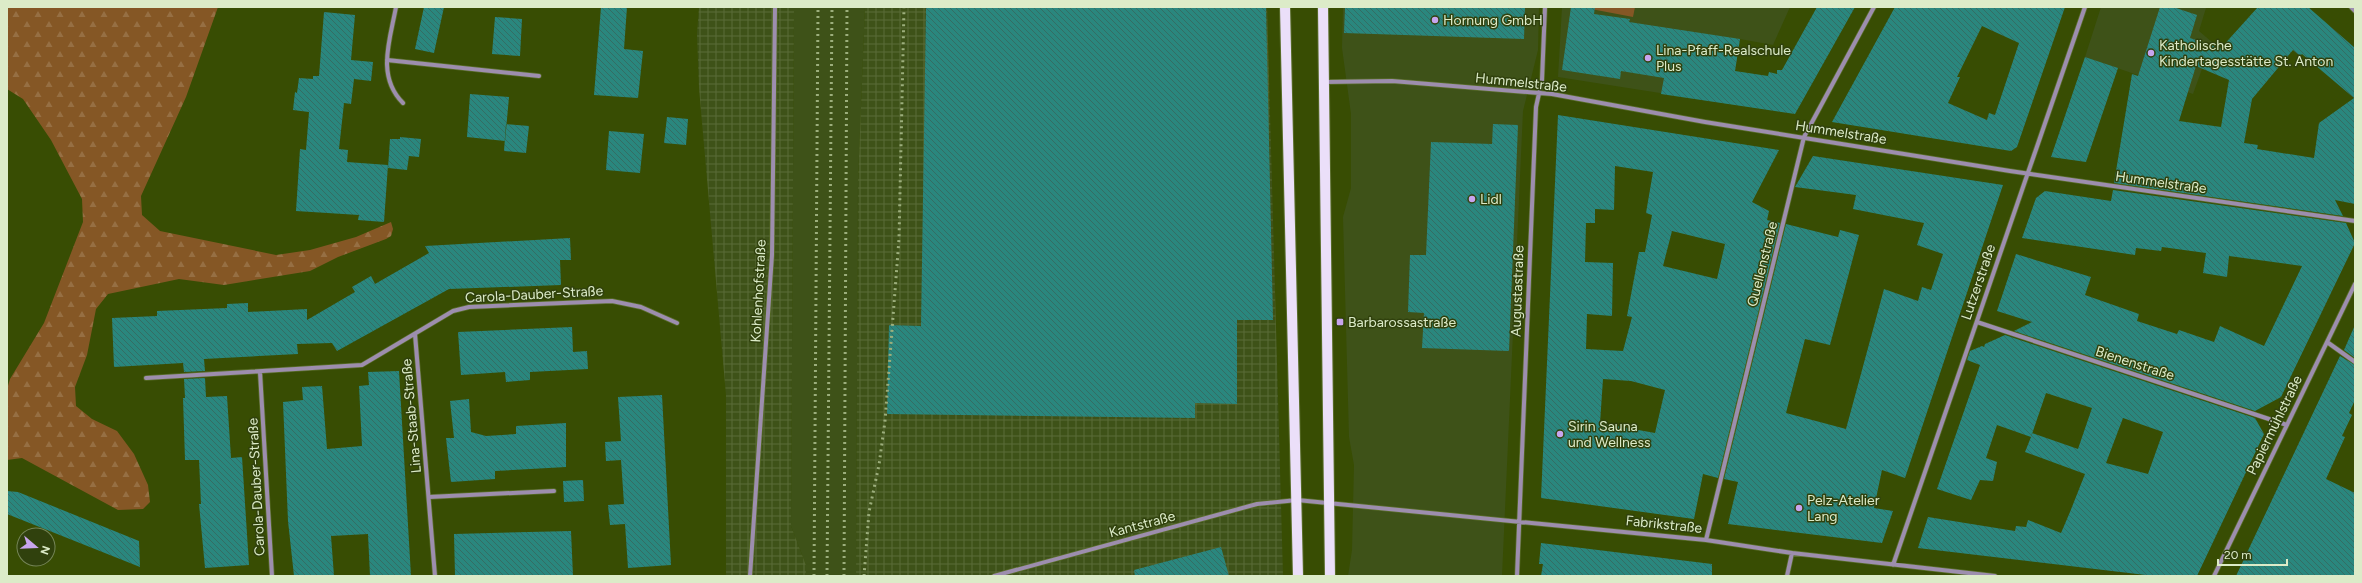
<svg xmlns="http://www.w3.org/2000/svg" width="2362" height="583" font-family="Figtree,sans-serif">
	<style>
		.built { fill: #3e5218 }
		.industrial { fill: url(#industrial-grid) }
		.grass { fill: #855725 }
		.forest { fill: url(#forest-firs) }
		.building { fill: url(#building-back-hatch); fill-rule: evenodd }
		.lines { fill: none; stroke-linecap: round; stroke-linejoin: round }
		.street-casing { stroke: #596d2a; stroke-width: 5.5 }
		.primary-casing { stroke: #596d2a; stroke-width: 12 }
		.street { stroke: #9d8eae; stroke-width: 4 }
		.primary { stroke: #ebdff9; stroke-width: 10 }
		.rail { stroke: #9cae7c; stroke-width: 3; stroke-dasharray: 2 4; stroke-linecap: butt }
		.poi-dot { fill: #c8a5ee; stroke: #30410d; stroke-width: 1.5 }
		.labels { text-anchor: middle; stroke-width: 3; stroke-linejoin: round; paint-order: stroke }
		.poi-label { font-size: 14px; fill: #dcebc8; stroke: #30410d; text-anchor: start }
		.street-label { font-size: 14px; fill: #dcebc8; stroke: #30410d }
	</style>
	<defs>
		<pattern id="industrial-grid" width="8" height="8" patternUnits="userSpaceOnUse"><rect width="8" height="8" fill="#3e5218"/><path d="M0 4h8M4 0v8" fill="none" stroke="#596b38"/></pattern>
		<pattern id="forest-firs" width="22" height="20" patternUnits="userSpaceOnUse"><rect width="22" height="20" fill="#855725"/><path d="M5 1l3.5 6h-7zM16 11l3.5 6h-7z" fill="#966f43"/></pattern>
		<pattern id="building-back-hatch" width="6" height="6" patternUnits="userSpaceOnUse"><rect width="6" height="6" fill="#2a877e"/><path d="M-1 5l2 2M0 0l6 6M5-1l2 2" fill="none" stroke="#346d64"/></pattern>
	</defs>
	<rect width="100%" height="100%" fill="#384d03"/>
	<!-- built -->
	<path class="built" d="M794 7H865L858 181 856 576H806V565L791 526Z
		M1343 7H1539L1538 50 1523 111 1502 576H1348L1352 550 1354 465 1349 437 1343 217 1351 188V114L1342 48Z
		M1562 7H1790L1773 45 1740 39 1730 104 1558 77Z
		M2101 7 2206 8 2199 31 2220 49 2202 69 2193 94 2085 57Z"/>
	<!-- industrial -->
	<path class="industrial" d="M699 7H794L791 526 806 565V576H726V395L699 88 697 34Z
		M865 7H1267L1283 576H856L858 181Z"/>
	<!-- grass -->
	<path class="grass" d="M1592 7H1635L1633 17 1591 9Z"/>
	<!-- forest -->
	<path class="forest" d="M7 7H218L186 97 141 196 142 215 160 231 276 255 310 250 356 237 391 222 393 229 391 236 386 239 338 257 310 271 224 285 179 279 108 294 96 309 87 355 75 387 76 406 92 419 117 431 134 454 148 485 150 502 143 509 118 510 22 458 7 460V389L10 379 44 323 83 222 82 199 51 140 23 99 7 89Z"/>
	<!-- building -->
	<path class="building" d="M424 7H444L434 53 415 49Z
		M601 7H627L624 49 643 51 638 98 594 95Z
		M926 7H1266L1273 320H1237V404L1195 403V418L887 414 889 325 921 326Z
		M1345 7H1525L1524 39 1344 33Z
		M1571 7H1595L1594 14 1630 19 1629 22 1740 39 1735 71 1768 76 1769 72 1777 74V70H1782L1817 7H1855L1795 114 1661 94 1664 78 1621 71 1620 79 1562 70Z
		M1895 7H2065L2017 147 2011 151 1832 122ZM1982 26 2019 43 1995 115 1989 113 1987 120 1948 103 1960 77H1957Z
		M2160 7H2173L2197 15 2190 38 2221 48 2258 7H2308L2355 48V204L2335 200 2343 216 2114 183 2132 74 2138 76ZM2293 50 2300 56 2302 54 2354 98 2319 123 2314 158 2257 149 2258 145 2244 143 2252 99ZM2196 66 2229 80 2221 127 2179 121Z
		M324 12 355 15 351 60 373 62 371 81 354 79 351 104 344 103 339 149 348 150 347 162 388 165 384 222 358 220 359 215 296 211 300 149 306 150 309 112 293 110 295 92 297 93 299 78 313 79V76H319Z
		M495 17 522 19 520 56 492 54Z
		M2085 57 2118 68 2086 162 2051 157Z
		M470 94 509 97 505 141 467 137Z
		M1558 115 1779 150 1752 202 1769 211 1767 220 1780 223 1718 478 1703 474 1694 519 1541 498ZM1615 166 1653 172 1646 213 1652 215 1645 252H1639L1627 316 1632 317 1623 351 1586 349 1587 314 1612 316 1613 263 1585 262 1586 223H1595V209L1614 210ZM1672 231 1725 244 1717 279 1663 266ZM1603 379 1631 381 1665 390 1655 433 1600 423Z
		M667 117 688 119 686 145 664 143Z
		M506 124 529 126 526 153 504 151Z
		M1493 124 1518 125 1509 351 1422 348 1424 313 1408 312 1410 255H1426L1431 142 1492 144Z
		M609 131 644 134 640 173 606 170Z
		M400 137 421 139 419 157 409 156 407 170 388 168 390 139H400Z
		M1813 156 2003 185 1905 478 1882 470 1874 508 1893 511 1882 543 1728 524 1738 482 1724 479 1786 224 1838 237 1840 230 1859 235 1830 345 1805 339 1786 413 1846 429 1884 289 1918 301 1922 287 1931 290 1943 254 1917 245 1924 223 1853 209 1856 195 1795 187Z
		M2113 190 2346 223 2355 243 2281 397 2255 411 2014 331 2032 322 1997 311 2016 254 2091 277 2085 295 2139 314 2137 321 2177 334 2179 330 2214 342 2220 326 2264 346 2302 266 2229 256 2227 277 2203 273 2206 253 2162 247 2161 251 2136 248 2135 255 2022 238 2036 198 2045 191 2111 201Z
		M570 238 571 260H560L561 285 449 289 337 351 332 343 297 344 298 354 204 359 205 371 184 372 183 363 114 367 112 318 157 316V311L227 308V304L248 303V312L307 309V320L355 292 352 287 371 276 375 284 429 253 425 246Z
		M2355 325V358L2344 350Z
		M572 327 573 352 587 351 588 369 530 372V380L506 382 505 372 461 375 458 332Z
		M2005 335 2255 418 2264 434 2197 576H2154L1918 548 1928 517 2015 531 2016 526 2026 527 2028 520 2061 533 2070 512 2085 474 2025 452 2031 437 1997 425 1986 458 1997 462 1993 481 1980 480 1971 500 1937 489 1980 365 1967 360 1970 351 1982 346 1984 347 1985 344ZM2046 393 2092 408 2078 449 2032 433 2031 437ZM2123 418 2163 432 2148 474 2106 463Z
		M2340 356 2355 365V400L2349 413 2352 415 2342 436 2345 437 2326 479 2355 493V576H2236Z
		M399 371 411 576H370L368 534 331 536 334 576H294L288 521 283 402 303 400 302 387 322 386 327 449 362 446 359 386 369 385 368 372Z
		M205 378 206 397 227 396 231 458 242 457 249 565 205 568 199 504H201L199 460H185L183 398H185L184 379Z
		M662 395 671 565 628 568 625 524 610 525 608 505 624 504 621 460 606 461 605 442 621 441 618 397Z
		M469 399 471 432 486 436 516 434V426L566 423V467L495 471V479L451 482 446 438H454L450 401Z
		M583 480 584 501 564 502 563 481Z
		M7 491 18 492 139 541 140 567 7 514Z
		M571 531 573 576H455L454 534Z
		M1541 543 1712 564V576H1541L1543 564H1539Z
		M1221 547 1229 576H1135L1134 570Z"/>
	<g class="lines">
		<defs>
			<path id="street" d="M396 7C390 40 376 76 403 103
				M2351 7 2355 11
				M387 60 539 76
				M1324 82 1392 81 1552 94 1705 122 2010 171 2355 221
				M1977 322 2287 425
				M415 334 435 576
				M2327 342 2355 362
				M260 372 272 576
				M146 378 362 365 453 311 469 307 612 301 641 307 677 323
				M429 497 554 491
				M1706 540 1804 137 1874 7
				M1893 565 2085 7
				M750 576 772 255 775 7
				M994 576 1257 504 1297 500 1706 540 1792 553 1995 576
				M1517 576 1536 107 1542 80 1545 7
				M1787 576 1792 553
				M2214 576 2355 284"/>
			<path id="primary" d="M1285 7 1298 576
				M1323 7 1330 576"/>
		</defs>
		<!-- street casing -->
		<use href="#street" class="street-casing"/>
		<!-- primary casing -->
		<use href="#primary" class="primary-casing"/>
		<!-- street -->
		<use href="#street" class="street"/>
		<!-- primary -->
		<use href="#primary" class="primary"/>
		<!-- rail -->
		<path class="rail" d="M814 576 818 7
			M827 576 832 7
			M844 576 847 7
			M864 576 869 512 879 465 885 421 899 239 904 7"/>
	</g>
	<!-- markers -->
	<g class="poi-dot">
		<circle cx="1435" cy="20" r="4"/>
		<circle cx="2151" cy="53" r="4"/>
		<circle cx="1648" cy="58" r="4"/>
		<circle cx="1472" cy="199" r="4"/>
		<rect x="1336" y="318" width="8" height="8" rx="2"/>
		<circle cx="1560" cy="434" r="4"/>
		<circle cx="1799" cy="508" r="4"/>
	</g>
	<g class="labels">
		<!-- poi labels -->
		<g class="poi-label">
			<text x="1443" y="25">Hornung GmbH</text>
			<text x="2159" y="50">Katholische<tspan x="2159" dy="16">Kindertagesstätte St. Anton</tspan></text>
			<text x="1656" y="55">Lina-Pfaff-Realschule<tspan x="1656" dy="16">Plus</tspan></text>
			<text x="1480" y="204">Lidl</text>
			<text x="1348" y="327">Barbarossastraße</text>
			<text x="1568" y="431">Sirin Sauna<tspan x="1568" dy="16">und Wellness</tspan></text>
			<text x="1807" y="505">Pelz-Atelier<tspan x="1807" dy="16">Lang</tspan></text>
		</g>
		<!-- street labels -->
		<g class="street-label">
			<text transform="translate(1521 82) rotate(6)" y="5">Hummelstraße</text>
			<text transform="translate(1841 132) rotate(9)" y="5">Hummelstraße</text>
			<text transform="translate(2161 182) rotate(8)" y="5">Hummelstraße</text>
			<text transform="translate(1762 264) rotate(-76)" y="5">Quellenstraße</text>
			<text transform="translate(1978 282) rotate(-71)" y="5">Lutzerstraße</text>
			<text transform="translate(758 291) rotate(-87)" y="5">Kohlenhofstraße</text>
			<text transform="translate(1517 291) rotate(-88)" y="5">Augustastraße</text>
			<text transform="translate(534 294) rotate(-3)" y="5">Carola-Dauber-Straße</text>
			<text transform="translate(2135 363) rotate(18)" y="5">Bienenstraße</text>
			<text transform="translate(411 416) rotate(-95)" y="5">Lina-Staab-Straße</text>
			<text transform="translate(2274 425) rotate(-64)" y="5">Papiermühlstraße</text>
			<text transform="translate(256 487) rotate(-93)" y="5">Carola-Dauber-Straße</text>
			<text transform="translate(1142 524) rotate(-15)" y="5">Kantstraße</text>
			<text transform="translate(1664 524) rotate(6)" y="5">Fabrikstraße</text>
		</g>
	</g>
	<!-- border -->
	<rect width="2362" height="583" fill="none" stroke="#dcebc8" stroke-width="16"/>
	<!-- north arrow -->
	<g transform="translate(36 547) rotate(109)"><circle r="19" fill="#30410d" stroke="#758558"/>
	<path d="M0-3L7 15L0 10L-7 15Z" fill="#c8a5ee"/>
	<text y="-6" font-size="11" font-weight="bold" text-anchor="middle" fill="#dcebc8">N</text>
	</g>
	<!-- scale -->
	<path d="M2218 559v6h69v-6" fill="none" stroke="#dcebc8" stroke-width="2"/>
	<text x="2224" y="559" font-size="12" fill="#dcebc8" stroke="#30410d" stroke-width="3" paint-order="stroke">20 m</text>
</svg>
